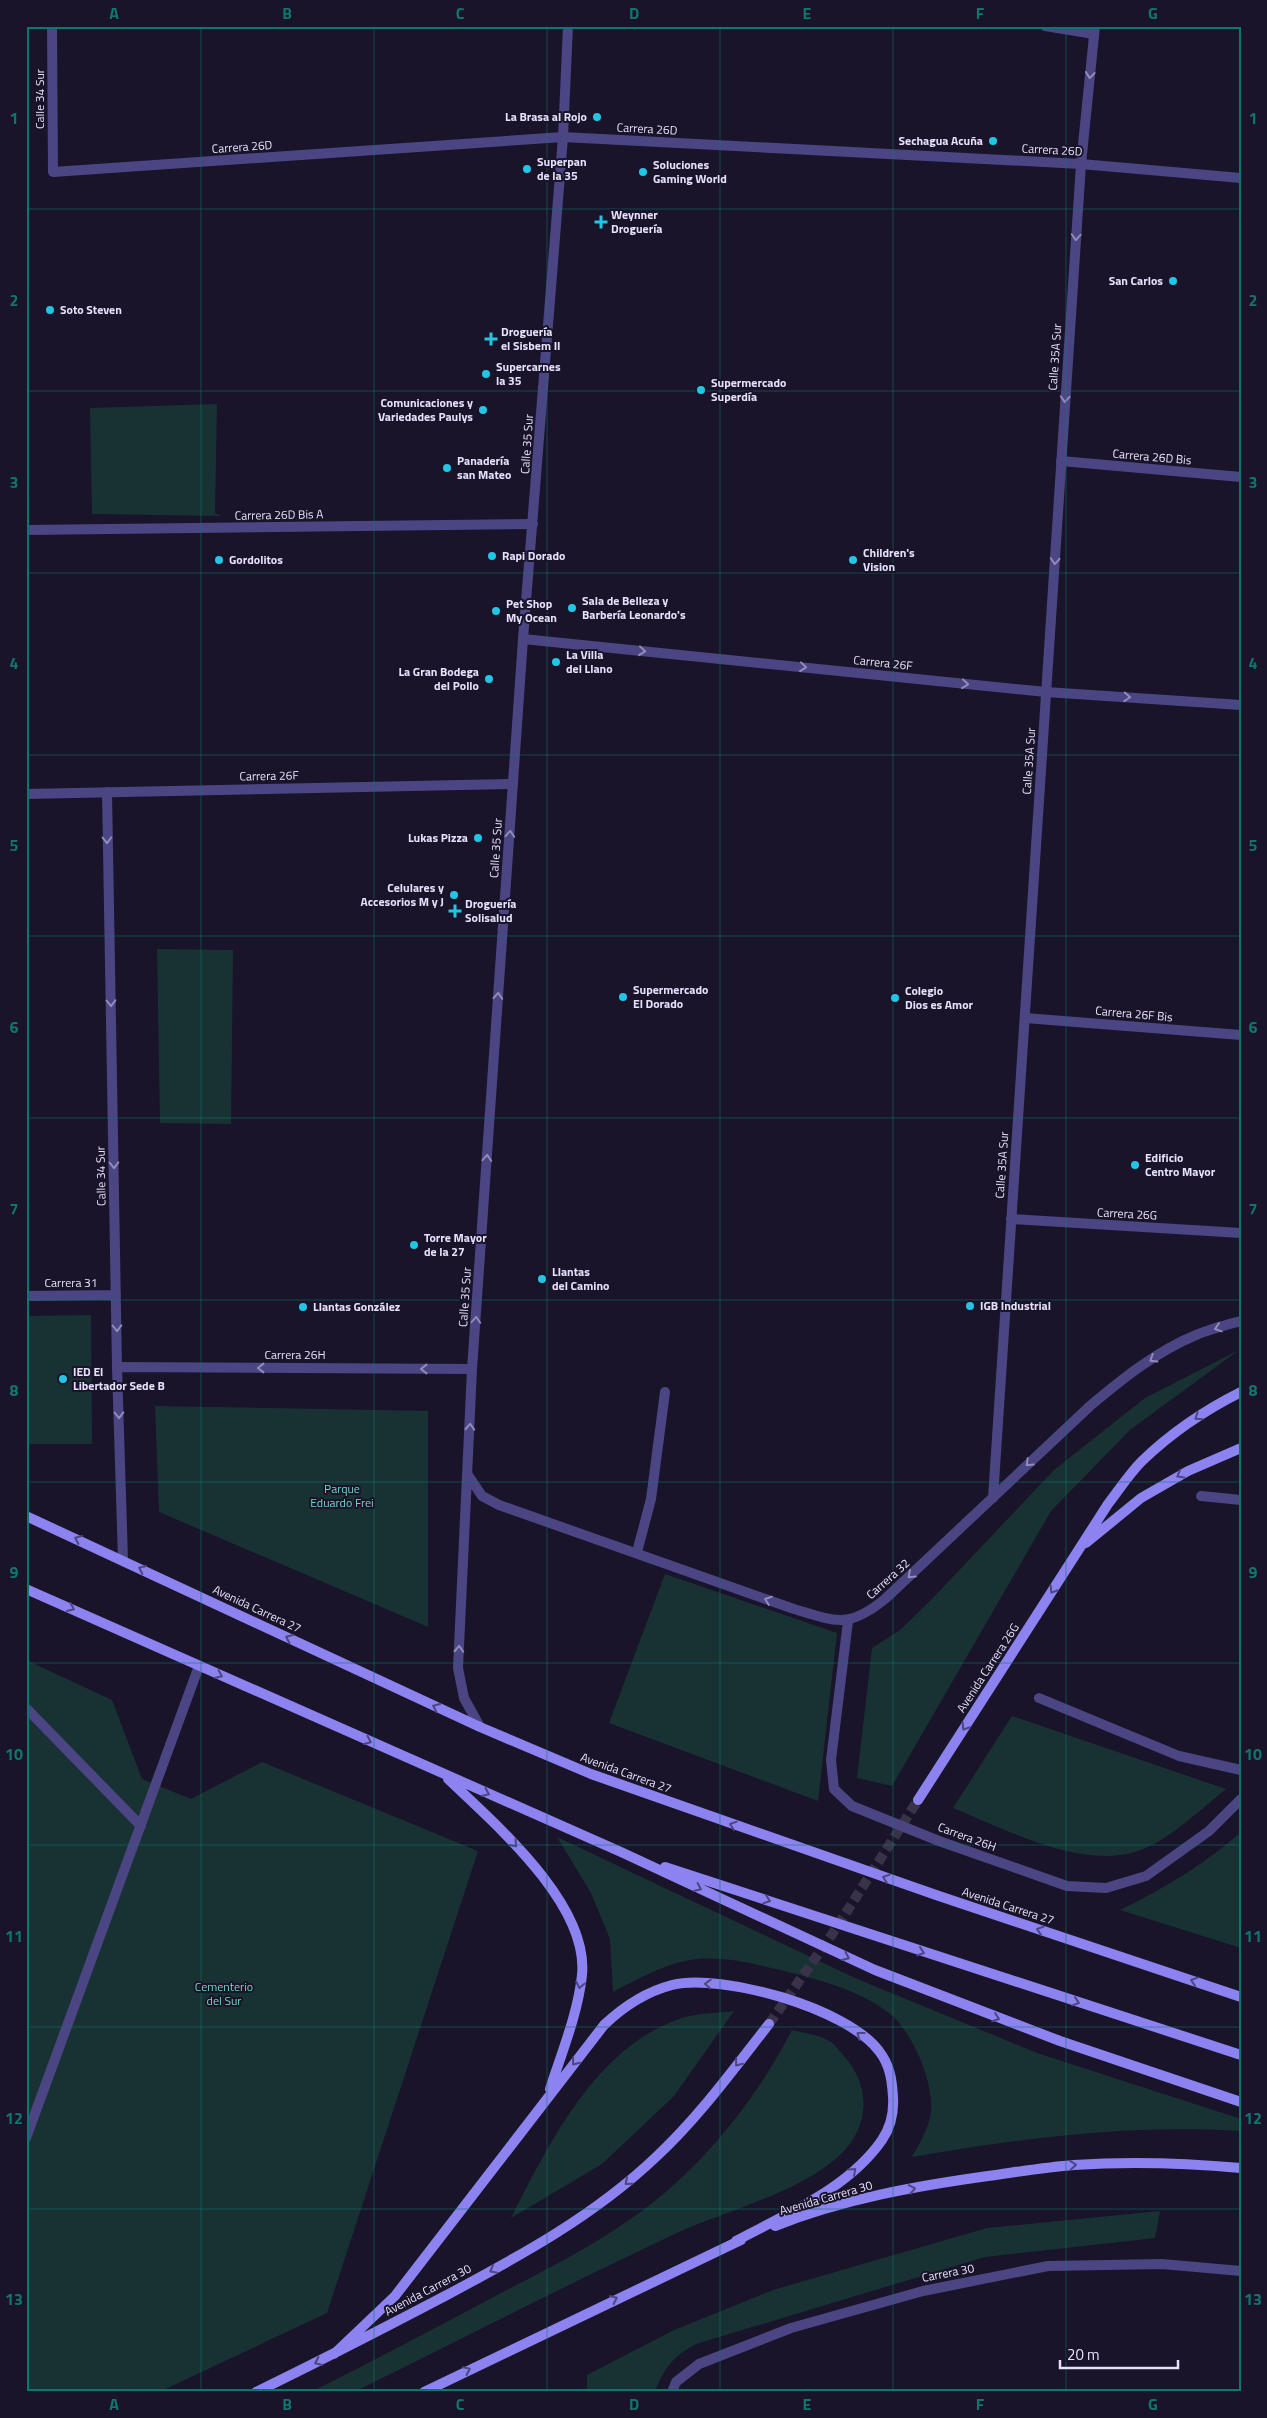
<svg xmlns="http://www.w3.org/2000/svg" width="1267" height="2418" font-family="'Titillium Web',sans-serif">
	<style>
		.green { fill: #183233 }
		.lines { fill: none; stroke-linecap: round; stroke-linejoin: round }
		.secondary-tunnel { stroke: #383348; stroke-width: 10; stroke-dasharray: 10 5; stroke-linecap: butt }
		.service { stroke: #4b4583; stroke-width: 10 }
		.minor { stroke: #4b4583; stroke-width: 10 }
		.tertiary { stroke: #4b4583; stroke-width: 10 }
		.secondary { stroke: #8c82f0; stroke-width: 10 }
		.oneway { stroke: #908bb9 }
		.oneway2 { stroke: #4d4683 }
		.grid { fill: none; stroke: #0f766e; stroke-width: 1; stroke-opacity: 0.55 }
		.poi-dot { fill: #23c5e5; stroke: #191429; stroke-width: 2 }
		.labels { text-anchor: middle; stroke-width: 4; stroke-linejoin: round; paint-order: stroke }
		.street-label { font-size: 12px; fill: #e5e0fb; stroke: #191429 }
		.poi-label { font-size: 12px; font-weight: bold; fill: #e5e0fb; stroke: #191429; text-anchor: start }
		.park-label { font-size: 12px; fill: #73d4c2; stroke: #191429 }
		.neatline { fill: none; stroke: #0f766e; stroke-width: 2 }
		.grid-label { font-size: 16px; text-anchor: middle; font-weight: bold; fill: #0f766e }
	</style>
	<rect width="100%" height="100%" fill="#191429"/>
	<!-- green -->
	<path class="green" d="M217 404 215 513 221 516 92 514 90 408Z
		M157 949 233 950 231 1124 160 1123Z
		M91 1315 92 1444H26V1316Z
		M1239 1350 1130 1430 1051 1511 892 1786 857 1778 872 1648 900 1630 931 1600 1054 1470 1145 1398Z
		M155 1406 428 1411V1627L159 1512Z
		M665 1574 837 1633 818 1801 609 1723Z
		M26 1660 112 1700 142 1779 191 1799 262 1762 478 1851 327 2313 159 2392H26Z
		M1012 1716 1226 1789C1201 1809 1166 1843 1135 1852 1079 1869 1005 1829 953 1808Z
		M1241 1832V1948L1120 1910C1163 1889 1205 1864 1241 1832Z
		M557 1837 855 1978 1037 2053 1241 2119V2131C1130 2124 1021 2138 912 2157 920 2142 929 2128 931 2112 934 2082 912 2031 889 2013 858 1989 817 1979 780 1970 751 1963 720 1955 690 1960 662 1965 638 1979 613 1992L610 1939 591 1893Z
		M734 2011 674 2096 602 2164 511 2218C550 2142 597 2044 685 2017 700 2013 719 2013 734 2011Z
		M792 2030C805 2033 820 2035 831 2042 836 2046 840 2052 844 2056 867 2082 871 2116 849 2145 816 2188 728 2210 679 2232 570 2283 462 2339 354 2392H311C375 2360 439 2326 503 2292 557 2264 614 2235 661 2196 715 2151 760 2092 792 2030Z
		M1160 2211 1155 2238 985 2257 696 2344C674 2356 664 2367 655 2392H587V2375L674 2330 773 2290 987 2228Z"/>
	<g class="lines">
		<!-- secondary-tunnel -->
		<path class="secondary-tunnel" d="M769 2024 835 1930 918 1800"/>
		<!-- service -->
		<path class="service" d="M1045 26 1094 34
			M637 1552 651 1499 665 1392
			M26 1708 141 1826
			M26 2138 199 1666"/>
		<!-- minor -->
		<path class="minor" d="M52 26 53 172 563 137 1081 164 1241 178
			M1061 461 1241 477
			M26 530 533 524
			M523 639 1046 692 1241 705
			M107 792 117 1367
			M26 794 513 784
			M1025 1018 1241 1035
			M1011 1219 1241 1233
			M26 1296 116 1295
			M1201 1496 1241 1500
			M848 1621 831 1760 834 1789 852 1806 939 1841 1067 1886 1106 1888 1146 1876 1209 1831 1241 1799
			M1039 1698 1179 1756 1241 1770
			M672 2392 676 2382 699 2364 791 2328 923 2291 1048 2266 1162 2264 1241 2271"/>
		<!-- tertiary -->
		<path class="tertiary" d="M468 1475 482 1496 499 1505 791 1608C834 1621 847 1630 885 1599L1090 1406C1122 1379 1157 1351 1196 1335 1210 1329 1226 1325 1241 1321
			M993 1498 1081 164 1095 26
			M123 1560 117 1367 472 1369
			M480 1727 464 1698 458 1668 472 1369 523 639 563 137 568 26"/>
		<!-- secondary -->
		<path class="secondary" d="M26 1516 480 1727 591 1774 936 1895 1241 1997
			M1086 1543 1141 1498 1188 1471 1241 1448
			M26 1589 621 1852 875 1970 1060 2041 1241 2102
			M448 1779C495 1824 589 1904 582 1975 578 2013 562 2052 550 2089
			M918 1800 1108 1504C1119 1490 1129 1474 1142 1461 1171 1433 1205 1410 1241 1392
			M665 1867 1241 2055
			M775 2226C843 2199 916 2186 988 2176 1017 2172 1046 2167 1074 2165 1130 2161 1186 2163 1241 2168
			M334 2354 395 2296 604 2025C623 2007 645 1992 672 1985 722 1973 847 2008 879 2051 890 2065 892 2080 893 2097 894 2112 890 2128 882 2140 848 2189 786 2214 736 2241
			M256 2392C320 2361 382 2329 445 2296 520 2256 594 2216 656 2157 698 2118 733 2070 769 2024
			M424 2392 741 2240"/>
	</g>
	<!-- one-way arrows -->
	<defs><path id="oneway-chevron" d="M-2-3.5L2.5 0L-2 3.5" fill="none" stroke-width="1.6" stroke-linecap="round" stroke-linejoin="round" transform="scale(1.25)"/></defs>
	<g class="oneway">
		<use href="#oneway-chevron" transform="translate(1090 75) rotate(96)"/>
		<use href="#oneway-chevron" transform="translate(1076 237) rotate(94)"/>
		<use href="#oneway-chevron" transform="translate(1065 399) rotate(94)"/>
		<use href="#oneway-chevron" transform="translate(1055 561) rotate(94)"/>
		<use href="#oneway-chevron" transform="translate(642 651) rotate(6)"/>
		<use href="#oneway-chevron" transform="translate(803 667) rotate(6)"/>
		<use href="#oneway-chevron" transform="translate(965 684) rotate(6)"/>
		<use href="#oneway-chevron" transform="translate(1127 697) rotate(4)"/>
		<use href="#oneway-chevron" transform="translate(510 834) rotate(-86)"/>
		<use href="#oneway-chevron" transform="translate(107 840) rotate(89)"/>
		<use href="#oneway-chevron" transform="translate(498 996) rotate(-86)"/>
		<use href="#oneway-chevron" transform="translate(111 1003) rotate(89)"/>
		<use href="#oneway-chevron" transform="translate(487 1158) rotate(-86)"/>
		<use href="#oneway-chevron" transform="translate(114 1165) rotate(89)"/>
		<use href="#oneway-chevron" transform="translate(476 1320) rotate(-86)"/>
		<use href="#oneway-chevron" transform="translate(117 1328) rotate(89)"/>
		<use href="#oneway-chevron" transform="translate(1218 1328) rotate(162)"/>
		<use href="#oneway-chevron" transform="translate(1153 1359) rotate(148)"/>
		<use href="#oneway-chevron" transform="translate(261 1368) rotate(-180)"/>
		<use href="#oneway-chevron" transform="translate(424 1369) rotate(-180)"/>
		<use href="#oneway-chevron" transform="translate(119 1415) rotate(89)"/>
		<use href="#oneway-chevron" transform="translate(470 1427) rotate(-87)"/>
		<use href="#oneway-chevron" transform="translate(1029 1463) rotate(136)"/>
		<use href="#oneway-chevron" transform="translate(911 1575) rotate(137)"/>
		<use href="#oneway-chevron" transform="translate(768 1600) rotate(-160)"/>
		<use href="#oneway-chevron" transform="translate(459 1649) rotate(-87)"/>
	</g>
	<g class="oneway2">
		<use href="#oneway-chevron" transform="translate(1198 1417) rotate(146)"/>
		<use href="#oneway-chevron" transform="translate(1180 1475) rotate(150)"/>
		<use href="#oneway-chevron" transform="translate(78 1539) rotate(-155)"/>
		<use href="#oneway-chevron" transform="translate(142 1569) rotate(-155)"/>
		<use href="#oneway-chevron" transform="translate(1053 1590) rotate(123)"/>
		<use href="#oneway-chevron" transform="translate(71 1608) rotate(24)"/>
		<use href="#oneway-chevron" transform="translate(289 1638) rotate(-155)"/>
		<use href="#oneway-chevron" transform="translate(219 1675) rotate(24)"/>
		<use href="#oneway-chevron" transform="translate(436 1707) rotate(-155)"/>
		<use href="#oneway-chevron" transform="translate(965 1727) rotate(123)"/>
		<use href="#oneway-chevron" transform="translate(368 1741) rotate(24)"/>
		<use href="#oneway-chevron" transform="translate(486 1793) rotate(24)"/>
		<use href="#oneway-chevron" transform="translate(733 1825) rotate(-161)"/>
		<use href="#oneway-chevron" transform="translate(514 1844) rotate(48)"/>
		<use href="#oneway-chevron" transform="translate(886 1878) rotate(-161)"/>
		<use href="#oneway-chevron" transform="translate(698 1888) rotate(25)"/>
		<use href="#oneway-chevron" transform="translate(767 1900) rotate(18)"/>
		<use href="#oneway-chevron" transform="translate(1040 1930) rotate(-162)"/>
		<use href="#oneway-chevron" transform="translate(921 1952) rotate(18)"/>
		<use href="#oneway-chevron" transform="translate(846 1957) rotate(24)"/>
		<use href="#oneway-chevron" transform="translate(1194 1981) rotate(-162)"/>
		<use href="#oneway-chevron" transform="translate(708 1984) rotate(-177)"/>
		<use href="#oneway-chevron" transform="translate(580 1985) rotate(101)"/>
		<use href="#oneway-chevron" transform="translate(1076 2002) rotate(18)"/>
		<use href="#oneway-chevron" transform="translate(996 2018) rotate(20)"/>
		<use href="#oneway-chevron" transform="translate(860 2035) rotate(-143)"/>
		<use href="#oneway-chevron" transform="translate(575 2062) rotate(128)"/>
		<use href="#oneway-chevron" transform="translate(738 2063) rotate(128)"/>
		<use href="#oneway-chevron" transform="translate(1073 2165) rotate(-5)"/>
		<use href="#oneway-chevron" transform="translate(853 2171) rotate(-42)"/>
		<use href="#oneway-chevron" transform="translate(628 2182) rotate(139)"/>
		<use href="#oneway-chevron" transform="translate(912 2189) rotate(-11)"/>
		<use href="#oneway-chevron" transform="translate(493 2270) rotate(151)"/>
		<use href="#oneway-chevron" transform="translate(614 2299) rotate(-25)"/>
		<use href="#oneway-chevron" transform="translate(318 2362) rotate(155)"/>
		<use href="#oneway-chevron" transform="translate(467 2370) rotate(-26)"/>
	</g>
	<!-- grid -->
	<path class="grid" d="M201 26V2392M374 26V2392M547 26V2392M720 26V2392M893 26V2392M1066 26V2392M26 209H1241M26 391H1241M26 573H1241M26 755H1241M26 936H1241M26 1118H1241M26 1300H1241M26 1482H1241M26 1663H1241M26 1845H1241M26 2027H1241M26 2209H1241"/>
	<!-- markers -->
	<g class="poi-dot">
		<circle cx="597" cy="117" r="5"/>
		<circle cx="993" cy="141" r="5"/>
		<circle cx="527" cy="169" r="5"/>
		<circle cx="643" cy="172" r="5"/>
		<path d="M598.5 214.5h5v5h5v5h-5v5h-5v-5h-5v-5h5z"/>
		<circle cx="1173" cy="281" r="5"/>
		<circle cx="50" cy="310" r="5"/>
		<path d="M488.5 331.5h5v5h5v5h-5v5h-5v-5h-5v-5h5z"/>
		<circle cx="486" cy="374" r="5"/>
		<circle cx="701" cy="390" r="5"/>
		<circle cx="483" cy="410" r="5"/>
		<circle cx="447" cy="468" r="5"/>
		<circle cx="492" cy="556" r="5"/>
		<circle cx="219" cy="560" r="5"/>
		<circle cx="853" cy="560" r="5"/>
		<circle cx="572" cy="608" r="5"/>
		<circle cx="496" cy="611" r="5"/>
		<circle cx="556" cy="662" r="5"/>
		<circle cx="489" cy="679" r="5"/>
		<circle cx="478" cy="838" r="5"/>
		<circle cx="454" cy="895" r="5"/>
		<path d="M452.5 903.5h5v5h5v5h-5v5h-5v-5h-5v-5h5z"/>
		<circle cx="623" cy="997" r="5"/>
		<circle cx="895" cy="998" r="5"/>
		<circle cx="1135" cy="1165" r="5"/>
		<circle cx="414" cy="1245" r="5"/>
		<circle cx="542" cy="1279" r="5"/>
		<circle cx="970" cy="1306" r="5"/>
		<circle cx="303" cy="1307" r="5"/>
		<circle cx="63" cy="1379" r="5"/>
	</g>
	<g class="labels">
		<!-- street labels -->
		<g class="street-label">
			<text transform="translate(40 99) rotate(-90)" y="4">Calle 34 Sur</text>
			<text transform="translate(647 129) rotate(3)" y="4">Carrera 26D</text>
			<text transform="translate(242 147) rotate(-4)" y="4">Carrera 26D</text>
			<text transform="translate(1052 150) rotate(3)" y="4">Carrera 26D</text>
			<text transform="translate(1055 357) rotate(-86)" y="4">Calle 35A Sur</text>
			<text transform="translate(527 444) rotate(-86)" y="4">Calle 35 Sur</text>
			<text transform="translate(1152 457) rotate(5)" y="4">Carrera 26D Bis</text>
			<text transform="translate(279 515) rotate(-1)" y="4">Carrera 26D Bis A</text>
			<text transform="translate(883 663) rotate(6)" y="4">Carrera 26F</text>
			<text transform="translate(1029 761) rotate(-86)" y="4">Calle 35A Sur</text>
			<text transform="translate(269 776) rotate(-1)" y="4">Carrera 26F</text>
			<text transform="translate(496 848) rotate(-86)" y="4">Calle 35 Sur</text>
			<text transform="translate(1134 1014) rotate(5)" y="4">Carrera 26F Bis</text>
			<text transform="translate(1002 1165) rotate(-86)" y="4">Calle 35A Sur</text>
			<text transform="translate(101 1176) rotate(-91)" y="4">Calle 34 Sur</text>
			<text transform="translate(1127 1214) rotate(3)" y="4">Carrera 26G</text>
			<text x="71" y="1287">Carrera 31</text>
			<text transform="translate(465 1297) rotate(-86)" y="4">Calle 35 Sur</text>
			<text x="295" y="1359">Carrera 26H</text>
			<text transform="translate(888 1579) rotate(-42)" y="4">Carrera 32</text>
			<text transform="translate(257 1609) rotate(25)" y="4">Avenida Carrera 27</text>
			<text transform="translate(988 1668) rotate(-57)" y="4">Avenida Carrera 26G</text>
			<text transform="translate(626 1773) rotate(20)" y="4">Avenida Carrera 27</text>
			<text transform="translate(967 1837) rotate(20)" y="4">Carrera 26H</text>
			<text transform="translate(1008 1906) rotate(18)" y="4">Avenida Carrera 27</text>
			<text transform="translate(826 2198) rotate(-16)" y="4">Avenida Carrera 30</text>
			<text transform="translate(948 2273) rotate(-11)" y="4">Carrera 30</text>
			<text transform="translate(428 2290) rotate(-28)" y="4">Avenida Carrera 30</text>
		</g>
		<!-- poi labels -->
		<g class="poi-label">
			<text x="587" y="121" text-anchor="end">La Brasa al Rojo</text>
			<text x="983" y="145" text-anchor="end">Sechagua Acuña</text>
			<text x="537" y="166">Superpan<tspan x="537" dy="14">de la 35</tspan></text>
			<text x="653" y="169">Soluciones<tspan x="653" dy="14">Gaming World</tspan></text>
			<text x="611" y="219">Weynner<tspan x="611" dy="14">Droguería</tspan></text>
			<text x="1163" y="285" text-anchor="end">San Carlos</text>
			<text x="60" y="314">Soto Steven</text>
			<text x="501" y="336">Droguería<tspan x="501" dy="14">el Sisbem II</tspan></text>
			<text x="496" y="371">Supercarnes<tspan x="496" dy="14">la 35</tspan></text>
			<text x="711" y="387">Supermercado<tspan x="711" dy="14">Superdía</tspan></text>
			<text x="473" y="407" text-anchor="end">Comunicaciones y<tspan x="473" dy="14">Variedades Paulys</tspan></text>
			<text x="457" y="465">Panadería<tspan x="457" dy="14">san Mateo</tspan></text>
			<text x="863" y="557">Children's<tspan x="863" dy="14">Vision</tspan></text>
			<text x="502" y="560">Rapi Dorado</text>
			<text x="229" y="564">Gordolitos</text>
			<text x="582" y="605">Sala de Belleza y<tspan x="582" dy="14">Barbería Leonardo's</tspan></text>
			<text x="506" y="608">Pet Shop<tspan x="506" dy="14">My Ocean</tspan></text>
			<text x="566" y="659">La Villa<tspan x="566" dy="14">del Llano</tspan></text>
			<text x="479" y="676" text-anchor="end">La Gran Bodega<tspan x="479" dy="14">del Pollo</tspan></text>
			<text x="468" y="842" text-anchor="end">Lukas Pizza</text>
			<text x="444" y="892" text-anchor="end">Celulares y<tspan x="444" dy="14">Accesorios M y J</tspan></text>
			<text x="465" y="908">Droguería<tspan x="465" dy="14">Solisalud</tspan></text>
			<text x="633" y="994">Supermercado<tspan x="633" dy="14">El Dorado</tspan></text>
			<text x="905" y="995">Colegio<tspan x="905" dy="14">Dios es Amor</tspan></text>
			<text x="1145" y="1162">Edificio<tspan x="1145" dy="14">Centro Mayor</tspan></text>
			<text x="424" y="1242">Torre Mayor<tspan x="424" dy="14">de la 27</tspan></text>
			<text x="552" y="1276">Llantas<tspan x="552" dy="14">del Camino</tspan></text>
			<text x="980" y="1310">IGB Industrial</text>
			<text x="313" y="1311">Llantas González</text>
			<text x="73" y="1376">IED El<tspan x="73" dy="14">Libertador Sede B</tspan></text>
		</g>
		<!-- park labels -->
		<g class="park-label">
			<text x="342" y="1493">Parque<tspan x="342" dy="14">Eduardo Frei</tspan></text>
			<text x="224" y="1991">Cementerio<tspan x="224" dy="14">del Sur</tspan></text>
		</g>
	</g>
	<!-- border -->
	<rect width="1267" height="2418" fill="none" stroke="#191429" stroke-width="55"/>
	<!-- scale -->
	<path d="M1060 2360v8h118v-8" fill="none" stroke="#e5e0fb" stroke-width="2.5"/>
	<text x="1067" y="2360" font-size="15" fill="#e5e0fb" stroke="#191429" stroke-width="4" paint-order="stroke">20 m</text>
	<rect x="28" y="28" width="1212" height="2362" class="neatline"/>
	<g class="grid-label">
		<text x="114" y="19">A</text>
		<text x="287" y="19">B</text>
		<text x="460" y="19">C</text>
		<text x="634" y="19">D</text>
		<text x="807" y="19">E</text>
		<text x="980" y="19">F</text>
		<text x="1153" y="19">G</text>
		<text x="14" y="124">1</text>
		<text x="1253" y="124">1</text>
		<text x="14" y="306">2</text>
		<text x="1253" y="306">2</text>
		<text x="14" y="488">3</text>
		<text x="1253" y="488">3</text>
		<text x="14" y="669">4</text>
		<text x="1253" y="669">4</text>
		<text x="14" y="851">5</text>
		<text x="1253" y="851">5</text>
		<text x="14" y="1033">6</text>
		<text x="1253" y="1033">6</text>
		<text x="14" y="1215">7</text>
		<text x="1253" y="1215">7</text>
		<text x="14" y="1396">8</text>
		<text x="1253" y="1396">8</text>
		<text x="14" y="1578">9</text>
		<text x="1253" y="1578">9</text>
		<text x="14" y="1760">10</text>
		<text x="1253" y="1760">10</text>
		<text x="14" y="1942">11</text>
		<text x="1253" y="1942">11</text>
		<text x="14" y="2124">12</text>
		<text x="1253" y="2124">12</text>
		<text x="14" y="2305">13</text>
		<text x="1253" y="2305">13</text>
		<text x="114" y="2410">A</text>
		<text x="287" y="2410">B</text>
		<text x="460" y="2410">C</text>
		<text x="634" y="2410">D</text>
		<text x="807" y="2410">E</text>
		<text x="980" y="2410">F</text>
		<text x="1153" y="2410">G</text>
	</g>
</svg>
